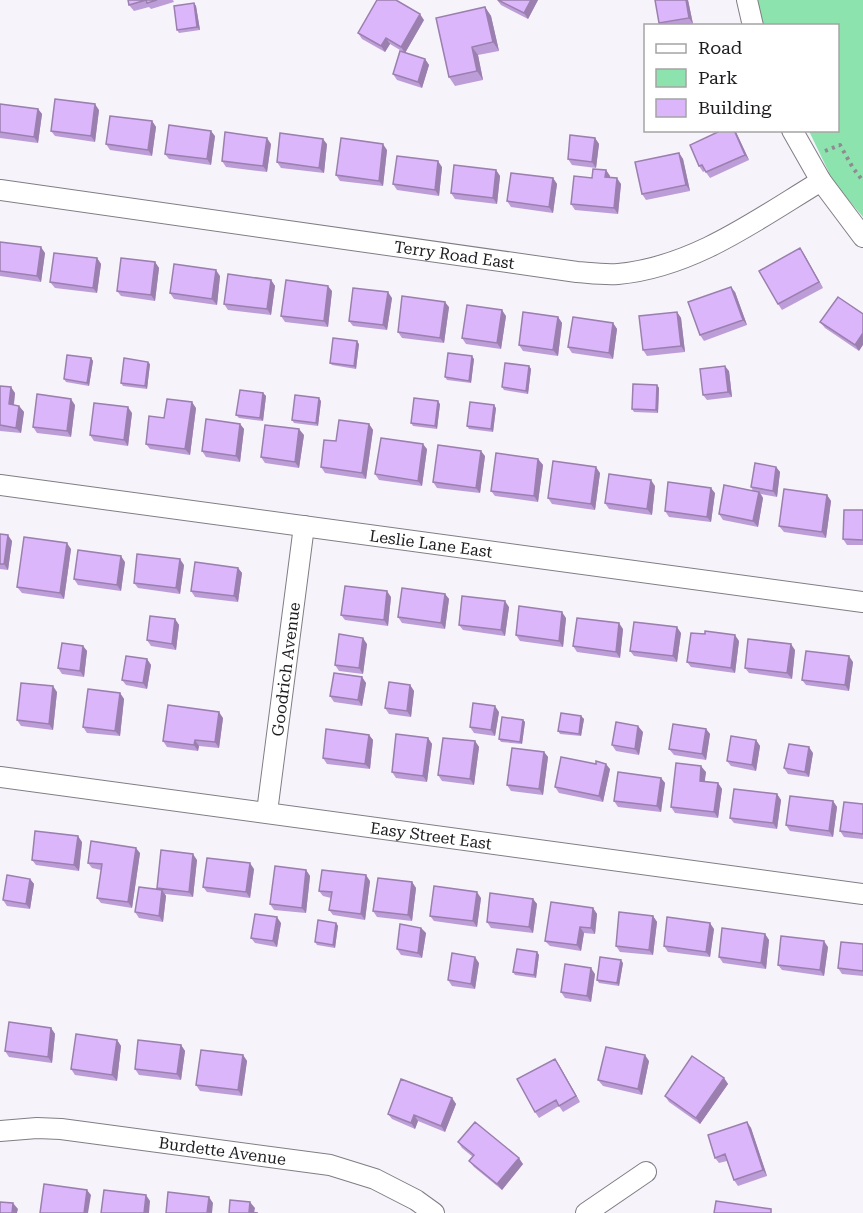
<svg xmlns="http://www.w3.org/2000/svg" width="863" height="1213" font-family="'Roboto Serif',serif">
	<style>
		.green { fill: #8ce3ae }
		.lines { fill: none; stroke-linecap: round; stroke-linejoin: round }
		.minor-casing { stroke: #807d83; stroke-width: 22 }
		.path { stroke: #8e8b91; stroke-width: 4; stroke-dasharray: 3 4.5; stroke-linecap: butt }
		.minor { stroke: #fff; stroke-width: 20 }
		.wall { fill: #bd9dd7 }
		.shaded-wall { fill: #9a7faf }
		.building { fill: #dcb6fa; stroke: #9a7faf; stroke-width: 1.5 }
		.labels { text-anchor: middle; stroke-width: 4.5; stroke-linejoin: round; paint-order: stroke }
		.street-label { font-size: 16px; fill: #1e1c1f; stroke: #fff }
	</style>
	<rect width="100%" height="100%" fill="#f7f3fb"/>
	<!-- green -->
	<path class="green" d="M755 0H863V217L834 183 809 131 838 130V26L763 25Z"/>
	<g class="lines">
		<defs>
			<g id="minor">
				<path d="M747 0 753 26"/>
				<path d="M792 130 821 181 863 237"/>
				<path id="s1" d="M0 190 577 272C590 273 604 275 618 274 694 267 758 219 821 181"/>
				<path id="s2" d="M0 485 863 602"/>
				<path id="s3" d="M0 777 863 894"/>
				<path id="s4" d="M267 812 304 526"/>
				<path id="s5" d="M0 1131 37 1128 61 1129 330 1165 375 1179 416 1200 434 1213"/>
				<path d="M586 1213 646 1172"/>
			</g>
		</defs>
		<!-- minor casing -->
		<use href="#minor" class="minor-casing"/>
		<!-- path -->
		<path class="path" d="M825 151 840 145 853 168 863 181"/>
		<!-- minor -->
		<use href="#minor" class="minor"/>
	</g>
	<!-- wall -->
	<path class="wall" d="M128 0H173L174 2 151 9 149 7 134 11 129 5Z
		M497 0H538L528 19 501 5Z
		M655 0H688L693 24 683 26H660L659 23Z
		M194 3 196 6 200 30 179 33 177 30Z
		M485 7 491 16 499 51 478 55 483 80 455 86 449 77Z
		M424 20 405 53 390 44 385 52 362 39 358 33Z
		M425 59 429 65 422 88 397 80 393 74Z
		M0 104 38 109 42 114 38 143 0 138Z
		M99 110 95 142 55 136 51 131Z
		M152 121 156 127 152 156 110 150 106 144Z
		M736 132 749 160 710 178 705 171 703 172 699 166Z
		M215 136 211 165 169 159 165 154Z
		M595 138 599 144 596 168 572 165 568 159Z
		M271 144 267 172 226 167 222 161Z
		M327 144 324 173 281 168 277 162Z
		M387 150 383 186 340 181 336 175Z
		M679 153 683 159 690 191 646 200 642 194Z
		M442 167 439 196 397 190 393 184Z
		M496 170 500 176 497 204 455 199 451 193Z
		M606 170 610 176 609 177 621 184 618 214 575 210 571 204 592 178Z
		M553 178 557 184 553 213 511 207 507 201Z
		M0 242 45 253 41 282 0 276Z
		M800 248 823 288 782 310 778 304Z
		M97 258 101 264 97 293 55 288 50 282Z
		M155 262 159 268 155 301 121 296 117 291Z
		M220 276 217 305 174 299 170 293Z
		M271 280 275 286 271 315 228 310 224 304Z
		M332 291 328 327 285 322 281 316Z
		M735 292 747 325 704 341 700 335Z
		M838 297 859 351 825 328 820 322Z
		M392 298 387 330 353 326 349 321Z
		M449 307 444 343 402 338 398 332Z
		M677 312 681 318 685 352 647 356 643 350Z
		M506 316 501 349 466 344 462 338Z
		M558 317 562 323 558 356 523 351 519 345Z
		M613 323 617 329 613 359 572 353 568 347Z
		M359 344 356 369 332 365 330 363Z
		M91 358 93 361 89 386 66 382 64 379Z
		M474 359 471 383 447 380 445 377Z
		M150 364 147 389 123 386 121 383Z
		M529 366 531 369 528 394 504 390 502 387Z
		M729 371 732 397 707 400 703 395Z
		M657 385 659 388 658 413 634 412 632 409Z
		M0 386 15 393 14 405 19 406 24 412 21 433 0 431Z
		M263 393 266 396 263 421 239 418 236 415Z
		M321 401 318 426 294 423 292 420Z
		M440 404 437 429 413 426 411 423Z
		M75 405 71 437 37 433 33 427Z
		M196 408 190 455 150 449 146 444 164 418Z
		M496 408 493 432 469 429 467 426Z
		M132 413 128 446 94 441 90 435Z
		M240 424 244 429 240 462 206 457 202 451Z
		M369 424 373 430 366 479 325 473 321 467Z
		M304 435 299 468 265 463 261 457Z
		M427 449 422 486 379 480 375 474Z
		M485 456 480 493 437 488 433 482Z
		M538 459 543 465 538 502 495 496 491 491Z
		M776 467 780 472 777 497 761 494 763 498 758 527 723 520 719 514 753 491 751 487Z
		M600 473 595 510 552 504 548 498Z
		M655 486 652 515 609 509 605 503Z
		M715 493 711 522 669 517 665 511Z
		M827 495 831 501 826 538 784 532 779 526Z
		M863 510V545H847L843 539Z
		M0 534 12 541 8 570 0 569Z
		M71 549 64 599 22 593 17 587Z
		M125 562 121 591 78 585 74 579Z
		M184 565 180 594 138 588 134 583Z
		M238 568 242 573 238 602 195 597 191 591Z
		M445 594 449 599 445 629 402 623 398 617Z
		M391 597 388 626 345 620 341 615Z
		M509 607 505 636 463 630 459 625Z
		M566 618 563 647 520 641 516 635Z
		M175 619 179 625 176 650 151 646 147 640Z
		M623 629 620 658 577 652 573 646Z
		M681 633 677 662 634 656 630 651Z
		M739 641 735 673 691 667 687 662Z
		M367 644 363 674 339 671 335 665Z
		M83 646 87 651 84 677 62 674 58 668Z
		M795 650 792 679 749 673 745 668Z
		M147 659 151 665 147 689 126 685 122 680Z
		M853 662 849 691 806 685 802 680Z
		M362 677 366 683 362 706 334 702 330 696Z
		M410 685 414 691 411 717 389 714 385 708Z
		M57 692 53 730 21 726 17 720Z
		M120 693 124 699 120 736 87 733 83 727Z
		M499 712 495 736 474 733 470 727Z
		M581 716 584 719 581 736 560 734 558 731Z
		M223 718 219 748 199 746 198 751 167 747 163 741Z
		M523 720 525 722 522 744 501 742 499 739Z
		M706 729 710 734 706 760 674 755 669 749Z
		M643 732 639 755 616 751 612 745Z
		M369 735 373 740 370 769 327 764 323 758Z
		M428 738 432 744 427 782 396 778 392 772Z
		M756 740 760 746 756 771 731 766 727 761Z
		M475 741 479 747 474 785 442 781 438 775Z
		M544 752 548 757 543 795 511 791 507 785Z
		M813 753 809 777 788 774 784 768Z
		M596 764 610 769 603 802 559 793 555 787Z
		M706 772 704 782 718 783 722 789 718 818 675 813 671 807Z
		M661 778 665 783 661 812 618 807 614 801Z
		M777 794 781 800 777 829 734 823 730 818Z
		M833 801 837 807 833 837 790 831 786 825Z
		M863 804V839L844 837 840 831Z
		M82 842 79 871 36 865 32 860Z
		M140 853 132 908 101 903 97 898 101 870 92 868 88 863Z
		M197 860 193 897 165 894 166 896 163 922 139 918 135 912 158 890 157 888Z
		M254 869 250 898 207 892 203 887Z
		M306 870 310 876 306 913 274 910 270 904Z
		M30 879 34 884 30 909 7 906 3 900Z
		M370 881 365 920 333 915 329 910 331 898 323 896 319 891Z
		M412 882 416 888 412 921 377 917 373 911Z
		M481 898 477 927 434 921 430 916Z
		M533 899 537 904 533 933 491 928 487 922Z
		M593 908 597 914 595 934 584 933 581 951 550 946 545 941Z
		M653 916 657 922 653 955 620 952 616 946Z
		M281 923 277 947 255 943 251 938Z
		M336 923 338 926 335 948 317 945 315 942Z
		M421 928 426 933 422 958 401 955 397 949Z
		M714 929 710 957 668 952 664 946Z
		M765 934 769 940 766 969 723 963 719 957Z
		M863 944V976L842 974 838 968Z
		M828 947 824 976 782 970 778 965Z
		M537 952 539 955 536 978 515 975 513 972Z
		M479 963 475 989 452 986 448 980Z
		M623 963 619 986 599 983 597 980Z
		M595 974 591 1002 565 998 561 992Z
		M51 1028 55 1034 52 1063 9 1057 5 1051Z
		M117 1040 121 1046 117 1081 75 1075 71 1069Z
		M181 1045 185 1051 181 1080 139 1075 135 1069Z
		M243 1055 247 1061 242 1096 200 1091 196 1085Z
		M649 1061 642 1095 603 1086 598 1080Z
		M559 1065 580 1102 563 1112 559 1106 539 1118 535 1112Z
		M724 1078 728 1084 700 1124 669 1102 665 1096Z
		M452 1098 456 1104 445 1132 418 1121 415 1129 392 1119 388 1114Z
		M747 1122 751 1128 767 1176 738 1186 734 1180 727 1161 719 1163 715 1158Z
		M458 1142 523 1164 502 1190 474 1167 469 1161 473 1157 462 1148Z"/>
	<!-- shaded-wall -->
	<path class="shaded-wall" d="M531 0H538L528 19 524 13Z
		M686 0H688L693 24 689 18Z
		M194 3 196 6 200 30 197 27Z
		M485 7 491 16 499 51 493 42Z
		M420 14 424 20 405 53 401 47Z
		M386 38 390 44 385 52 381 46Z
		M472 47 478 55 483 80 477 71Z
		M425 59 429 65 422 88 418 82Z
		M95 104 99 110 95 142 91 136Z
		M38 109 42 114 38 143 34 137Z
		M152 121 156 127 152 156 148 150Z
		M734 130 736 132 749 160 745 155Z
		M211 131 215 136 211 165 207 159Z
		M267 138 271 144 267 172 263 166Z
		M595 138 599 144 596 168 592 162Z
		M323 139 327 144 324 173 319 168Z
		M383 144 387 150 383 186 379 181Z
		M679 153 683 159 690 191 686 185Z
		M438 161 442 167 439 196 435 190Z
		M496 170 500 176 497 204 493 198Z
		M606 170 610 176 609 183 605 177Z
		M553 178 557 184 553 213 549 207Z
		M617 178 621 184 618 214 614 208Z
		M41 247 45 253 41 282 37 276Z
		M800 248 804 254 823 288 819 282Z
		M97 258 101 264 97 293 93 288Z
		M155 262 159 268 155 301 151 295Z
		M216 270 220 276 217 305 212 299Z
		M271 280 275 286 271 315 267 309Z
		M328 286 332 291 328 327 324 321Z
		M731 287 735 292 747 325 743 320Z
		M388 292 392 298 387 330 383 325Z
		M445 302 449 307 444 343 440 338Z
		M502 310 506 316 501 349 497 343Z
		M677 312 681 318 685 352 681 346Z
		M558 317 562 323 558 356 553 350Z
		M613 323 617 329 613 359 609 353Z
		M863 333V345L859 351 855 345Z
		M357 341 359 344 356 369 354 366Z
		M472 356 474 359 471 383 469 381Z
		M91 358 93 361 89 386 87 383Z
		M148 362 150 364 147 389 145 386Z
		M529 366 531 369 528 394 526 391Z
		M725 366 729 371 732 397 728 392Z
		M657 385 659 388 658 413 656 410Z
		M11 387 15 393 13 410 9 404Z
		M263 393 266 396 263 421 260 418Z
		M319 398 321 401 318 426 316 423Z
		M71 399 75 405 71 437 67 431Z
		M438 401 440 404 437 429 435 426Z
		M192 402 196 408 190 455 185 449Z
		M494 405 496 408 493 432 491 429Z
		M19 406 24 412 21 433 16 428Z
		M128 407 132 413 128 446 124 440Z
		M240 424 244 429 240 462 236 456Z
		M369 424 373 430 366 479 362 473Z
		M299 429 304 435 299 468 295 462Z
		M423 444 427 449 422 486 418 481Z
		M481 451 485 456 480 493 476 488Z
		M538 459 543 465 538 502 534 496Z
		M596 467 600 473 595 510 591 504Z
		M776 467 780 472 777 497 773 491Z
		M651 480 655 486 652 515 647 509Z
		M711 488 715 493 711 522 707 517Z
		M759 492 763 498 758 527 753 521Z
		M827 495 831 501 826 538 822 532Z
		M8 535 12 541 8 570 4 564Z
		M67 543 71 549 64 599 60 593Z
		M121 556 125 562 121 591 117 585Z
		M180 559 184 565 180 594 176 588Z
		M238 568 242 573 238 602 234 596Z
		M387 591 391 597 388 626 384 620Z
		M445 594 449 599 445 629 441 623Z
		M505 601 509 607 505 636 501 630Z
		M562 612 566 618 563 647 559 641Z
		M175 619 179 625 176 650 172 644Z
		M619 623 623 629 620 658 616 652Z
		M677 627 681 633 677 662 673 656Z
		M735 635 739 641 735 673 731 668Z
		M363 638 367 644 363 674 359 668Z
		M791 644 795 650 792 679 787 673Z
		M83 646 87 651 84 677 80 671Z
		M849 656 853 662 849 691 845 685Z
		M147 659 151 665 147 689 143 683Z
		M362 677 366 683 362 706 358 700Z
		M410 685 414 691 411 717 407 711Z
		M53 686 57 692 53 730 49 724Z
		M120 693 124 699 120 736 115 731Z
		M495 706 499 712 495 736 491 730Z
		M219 712 223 718 219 748 215 742Z
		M581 716 584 719 581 736 579 734Z
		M523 720 525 722 522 744 520 742Z
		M638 726 643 732 639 755 635 749Z
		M706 729 710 734 706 760 702 754Z
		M369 735 373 740 370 769 365 764Z
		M428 738 432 744 427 782 423 776Z
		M195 740 199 746 198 751 194 745Z
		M756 740 760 746 756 771 752 765Z
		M475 741 479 747 474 785 470 779Z
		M809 747 813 753 809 777 805 772Z
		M544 752 548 757 543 795 539 789Z
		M606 764 610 769 603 802 599 796Z
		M701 766 706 772 704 787 700 781Z
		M661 778 665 783 661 812 657 806Z
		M718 783 722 789 718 818 714 812Z
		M777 794 781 800 777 829 773 823Z
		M833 801 837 807 833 837 829 831Z
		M78 836 82 842 79 871 74 865Z
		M136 848 140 853 132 908 128 902Z
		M193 854 197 860 193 897 189 892Z
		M250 863 254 869 250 898 246 892Z
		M306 870 310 876 306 913 302 908Z
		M366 875 370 881 365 920 361 914Z
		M30 879 34 884 30 909 26 904Z
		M412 882 416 888 412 921 408 915Z
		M162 890 166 896 163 922 159 916Z
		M477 892 481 898 477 927 473 921Z
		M533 899 537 904 533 933 529 927Z
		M593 908 597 914 595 934 591 928Z
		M653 916 657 922 653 955 649 950Z
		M277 917 281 923 277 947 273 941Z
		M336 923 338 926 335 948 333 945Z
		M710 923 714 929 710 957 706 952Z
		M580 927 584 933 581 951 577 945Z
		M421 928 426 933 422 958 418 953Z
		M765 934 769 940 766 969 761 963Z
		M824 941 828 947 824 976 820 970Z
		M537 952 539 955 536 978 534 975Z
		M475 957 479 963 475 989 471 984Z
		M621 960 623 963 619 986 617 983Z
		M591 968 595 974 591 1002 587 996Z
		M51 1028 55 1034 52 1063 48 1057Z
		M117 1040 121 1046 117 1081 112 1075Z
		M181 1045 185 1051 181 1080 177 1074Z
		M243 1055 247 1061 242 1096 238 1090Z
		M645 1055 649 1061 642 1095 638 1089Z
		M555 1059 559 1065 580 1102 576 1096Z
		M724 1078 728 1084 700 1124 696 1118Z
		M452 1098 456 1104 445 1132 441 1126Z
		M414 1115 418 1121 415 1129 411 1123Z
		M747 1122 751 1128 767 1176 763 1170Z
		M519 1158 523 1164 502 1190 497 1184Z
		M87 1190 91 1195 88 1213H84Z
		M146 1195 150 1201 149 1213H144Z
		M209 1197 213 1203 212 1213H207Z
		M250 1202 255 1208 254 1213 249 1212Z
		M13 1203 18 1209 17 1213H12Z"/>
	<!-- building -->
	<path class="building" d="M128 0H157L147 3 146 0 129 5Z
		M377 0H396L420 14 401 47 386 38 381 46 358 33Z
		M498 0H531L524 13Z
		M655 0H686L689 18 659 23Z
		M194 3 197 27 177 30 174 6Z
		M485 7 493 42 472 47 477 71 449 77 436 18Z
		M400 51 425 59 418 82 393 74Z
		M55 99 95 104 91 136 51 131Z
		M0 104 38 109 34 137 0 132Z
		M110 116 152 121 148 150 106 144Z
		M169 125 211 131 207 159 165 154Z
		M722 130H734L745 155 706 172 702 165 699 166 690 145Z
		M225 132 267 138 263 166 222 161Z
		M280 133 323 139 319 168 277 162Z
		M570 135 595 138 592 162 568 159Z
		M341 138 383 144 379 181 336 175Z
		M679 153 686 185 642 194 635 162Z
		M397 156 438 161 435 190 393 184Z
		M454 165 496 170 493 198 451 193Z
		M593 169 606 170 605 177 617 178 614 208 571 204 574 176 592 178Z
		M511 173 553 178 549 207 507 201Z
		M0 242 41 247 37 276 0 271Z
		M800 248 819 282 778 304 759 271Z
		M54 253 97 258 93 288 50 282Z
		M121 258 155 262 151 295 117 291Z
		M174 264 216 270 212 299 170 293Z
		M228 274 271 280 267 309 224 304Z
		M286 280 328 286 324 321 281 316Z
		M731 287 743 320 700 335 688 302Z
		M353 288 388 292 383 325 349 321Z
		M402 296 445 302 440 338 398 332Z
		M838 297 863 314V333L855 345 820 322Z
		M467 305 502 310 497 343 462 338Z
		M523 312 558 317 553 350 519 345Z
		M677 312 681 346 643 350 639 316Z
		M573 317 613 323 609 353 568 347Z
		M333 338 357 341 354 366 330 363Z
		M448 353 472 356 469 381 445 377Z
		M67 355 91 358 87 383 64 379Z
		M124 358 148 362 145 386 121 383Z
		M505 363 529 366 526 391 502 387Z
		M725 366 728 392 703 395 700 369Z
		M633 384 657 385 656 410 632 409Z
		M0 386 11 387 9 404 19 406 16 428 0 425Z
		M240 390 263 393 260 418 236 415Z
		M37 394 71 399 67 431 33 427Z
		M295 395 319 398 316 423 292 420Z
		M414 398 438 401 435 426 411 423Z
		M167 399 192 402 185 449 146 444 149 416 164 418Z
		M470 402 494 405 491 429 467 426Z
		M94 403 128 407 124 440 90 435Z
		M206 419 240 424 236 456 202 451Z
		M339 420 369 424 362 473 321 467 324 440 336 441Z
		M265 425 299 429 295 462 261 457Z
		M381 438 423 444 418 481 375 474Z
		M438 445 481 451 476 488 433 482Z
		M496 453 538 459 534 496 491 491Z
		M553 461 596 467 591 504 548 498Z
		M755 463 776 467 773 491 751 487Z
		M609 474 651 480 647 509 605 503Z
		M668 482 711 488 707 517 665 511Z
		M724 485 759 492 753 521 719 514Z
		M784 489 827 495 822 532 779 526Z
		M844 510H863V540L843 539Z
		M0 534 8 535 4 564H0Z
		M24 537 67 543 60 593 17 587Z
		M78 550 121 556 117 585 74 579Z
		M137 554 180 559 176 588 134 583Z
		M195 562 238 568 234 596 191 591Z
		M345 586 387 591 384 620 341 615Z
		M402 588 445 594 441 623 398 617Z
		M462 596 505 601 501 630 459 625Z
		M519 606 562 612 559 641 516 635Z
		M150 616 175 619 172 644 147 640Z
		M577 618 619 623 616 652 573 646Z
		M634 622 677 627 673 656 630 651Z
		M705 631 735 635 731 668 687 662 691 633 705 634Z
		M339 634 363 638 359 668 335 665Z
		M748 639 791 644 787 673 745 668Z
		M62 643 83 646 80 671 58 668Z
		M806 651 849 656 845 685 802 680Z
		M126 656 147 659 143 683 122 680Z
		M334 673 362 677 358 700 330 696Z
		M389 682 410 685 407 711 385 708Z
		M21 683 53 686 49 724 17 720Z
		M88 689 120 693 115 731 83 727Z
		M473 703 495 706 491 730 470 727Z
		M168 705 219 712 215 742 195 740 194 745 163 741Z
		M561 713 581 716 579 734 558 731Z
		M502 717 523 720 520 742 499 739Z
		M616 722 638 726 635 749 612 745Z
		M673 724 706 729 702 754 669 749Z
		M326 729 369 735 365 764 323 758Z
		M396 734 428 738 423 776 392 772Z
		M731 736 756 740 752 765 727 761Z
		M443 738 475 741 470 779 438 775Z
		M789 744 809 747 805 772 784 768Z
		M512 748 544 752 539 789 507 785Z
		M561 757 596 764V761L606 764 599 796 555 787Z
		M676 763 701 766 700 781 718 783 714 812 671 807Z
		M618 772 661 778 657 806 614 801Z
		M734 789 777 794 773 823 730 818Z
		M790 796 833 801 829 831 786 825Z
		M844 802 863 804V834L840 831Z
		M35 831 78 836 74 865 32 860Z
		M91 841 136 848 128 902 97 898 102 864 88 863Z
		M161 850 193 854 189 892 157 888Z
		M207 858 250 863 246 892 203 887Z
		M275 866 306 870 302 908 270 904Z
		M322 870 366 875 361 914 329 910 332 892 319 891Z
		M7 875 30 879 26 904 3 900Z
		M378 878 412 882 408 915 373 911Z
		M434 886 477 892 473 921 430 916Z
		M139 887 162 890 159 916 135 912Z
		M490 893 533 899 529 927 487 922Z
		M551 902 593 908 591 928 580 927 577 945 545 941Z
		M619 912 653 916 649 950 616 946Z
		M255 914 277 917 273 941 251 938Z
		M667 917 710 923 706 952 664 946Z
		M318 920 336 923 333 945 315 942Z
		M400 924 421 928 418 953 397 949Z
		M722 928 765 934 761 963 719 957Z
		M781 936 824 941 820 970 778 965Z
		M841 942 863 944V971L838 968Z
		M517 949 537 952 534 975 513 972Z
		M452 953 475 957 471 984 448 980Z
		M600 957 621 960 617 983 597 980Z
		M565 964 591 968 587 996 561 992Z
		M9 1022 51 1028 48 1057 5 1051Z
		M76 1034 117 1040 112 1075 71 1069Z
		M138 1040 181 1045 177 1074 135 1069Z
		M606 1047 645 1055 638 1089 598 1080Z
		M201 1050 243 1055 238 1090 196 1085Z
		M692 1056 724 1078 696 1118 665 1096Z
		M555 1059 576 1096 559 1106 556 1100 535 1112 517 1079Z
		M401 1079 452 1098 441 1126 414 1115 411 1123 388 1114Z
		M475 1122 519 1158 497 1184 469 1161 474 1155 458 1142Z
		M747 1122 763 1170 734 1180 725 1154 715 1158 708 1135Z
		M44 1184 87 1190 84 1213H40Z
		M104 1190 146 1195 144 1213H101Z
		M168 1192 209 1197 207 1213H166Z
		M230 1200 250 1202 249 1212 258 1213H229Z
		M716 1201 771 1209V1213H714Z
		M0 1202 13 1203 12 1213H0Z"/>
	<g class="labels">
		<!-- street labels -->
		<g class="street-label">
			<text dy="6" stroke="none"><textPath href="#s1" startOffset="459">Terry Road East</textPath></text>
			<text dy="6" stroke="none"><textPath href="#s2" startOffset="435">Leslie Lane East</textPath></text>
			<text dy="6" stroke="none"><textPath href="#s4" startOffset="144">Goodrich Avenue</textPath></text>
			<text dy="6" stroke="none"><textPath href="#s3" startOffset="435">Easy Street East</textPath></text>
			<text dy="6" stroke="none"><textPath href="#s5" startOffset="224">Burdette Avenue</textPath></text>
		</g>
	</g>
	<!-- legend -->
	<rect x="644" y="24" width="195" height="108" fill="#ffffff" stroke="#a5a4a5" stroke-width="1.5"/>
	<rect x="656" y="44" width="30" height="9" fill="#ffffff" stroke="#a5a4a5" stroke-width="1.5"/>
	<text x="698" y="54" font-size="18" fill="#1e1c1f">Road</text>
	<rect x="656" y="69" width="30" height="18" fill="#8ce3ae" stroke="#a5a4a5" stroke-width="1.5"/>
	<text x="698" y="84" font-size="18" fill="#1e1c1f">Park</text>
	<rect x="656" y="99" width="30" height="18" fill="#dcb6fa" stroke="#a5a4a5" stroke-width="1.5"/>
	<text x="698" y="114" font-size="18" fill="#1e1c1f">Building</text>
</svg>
